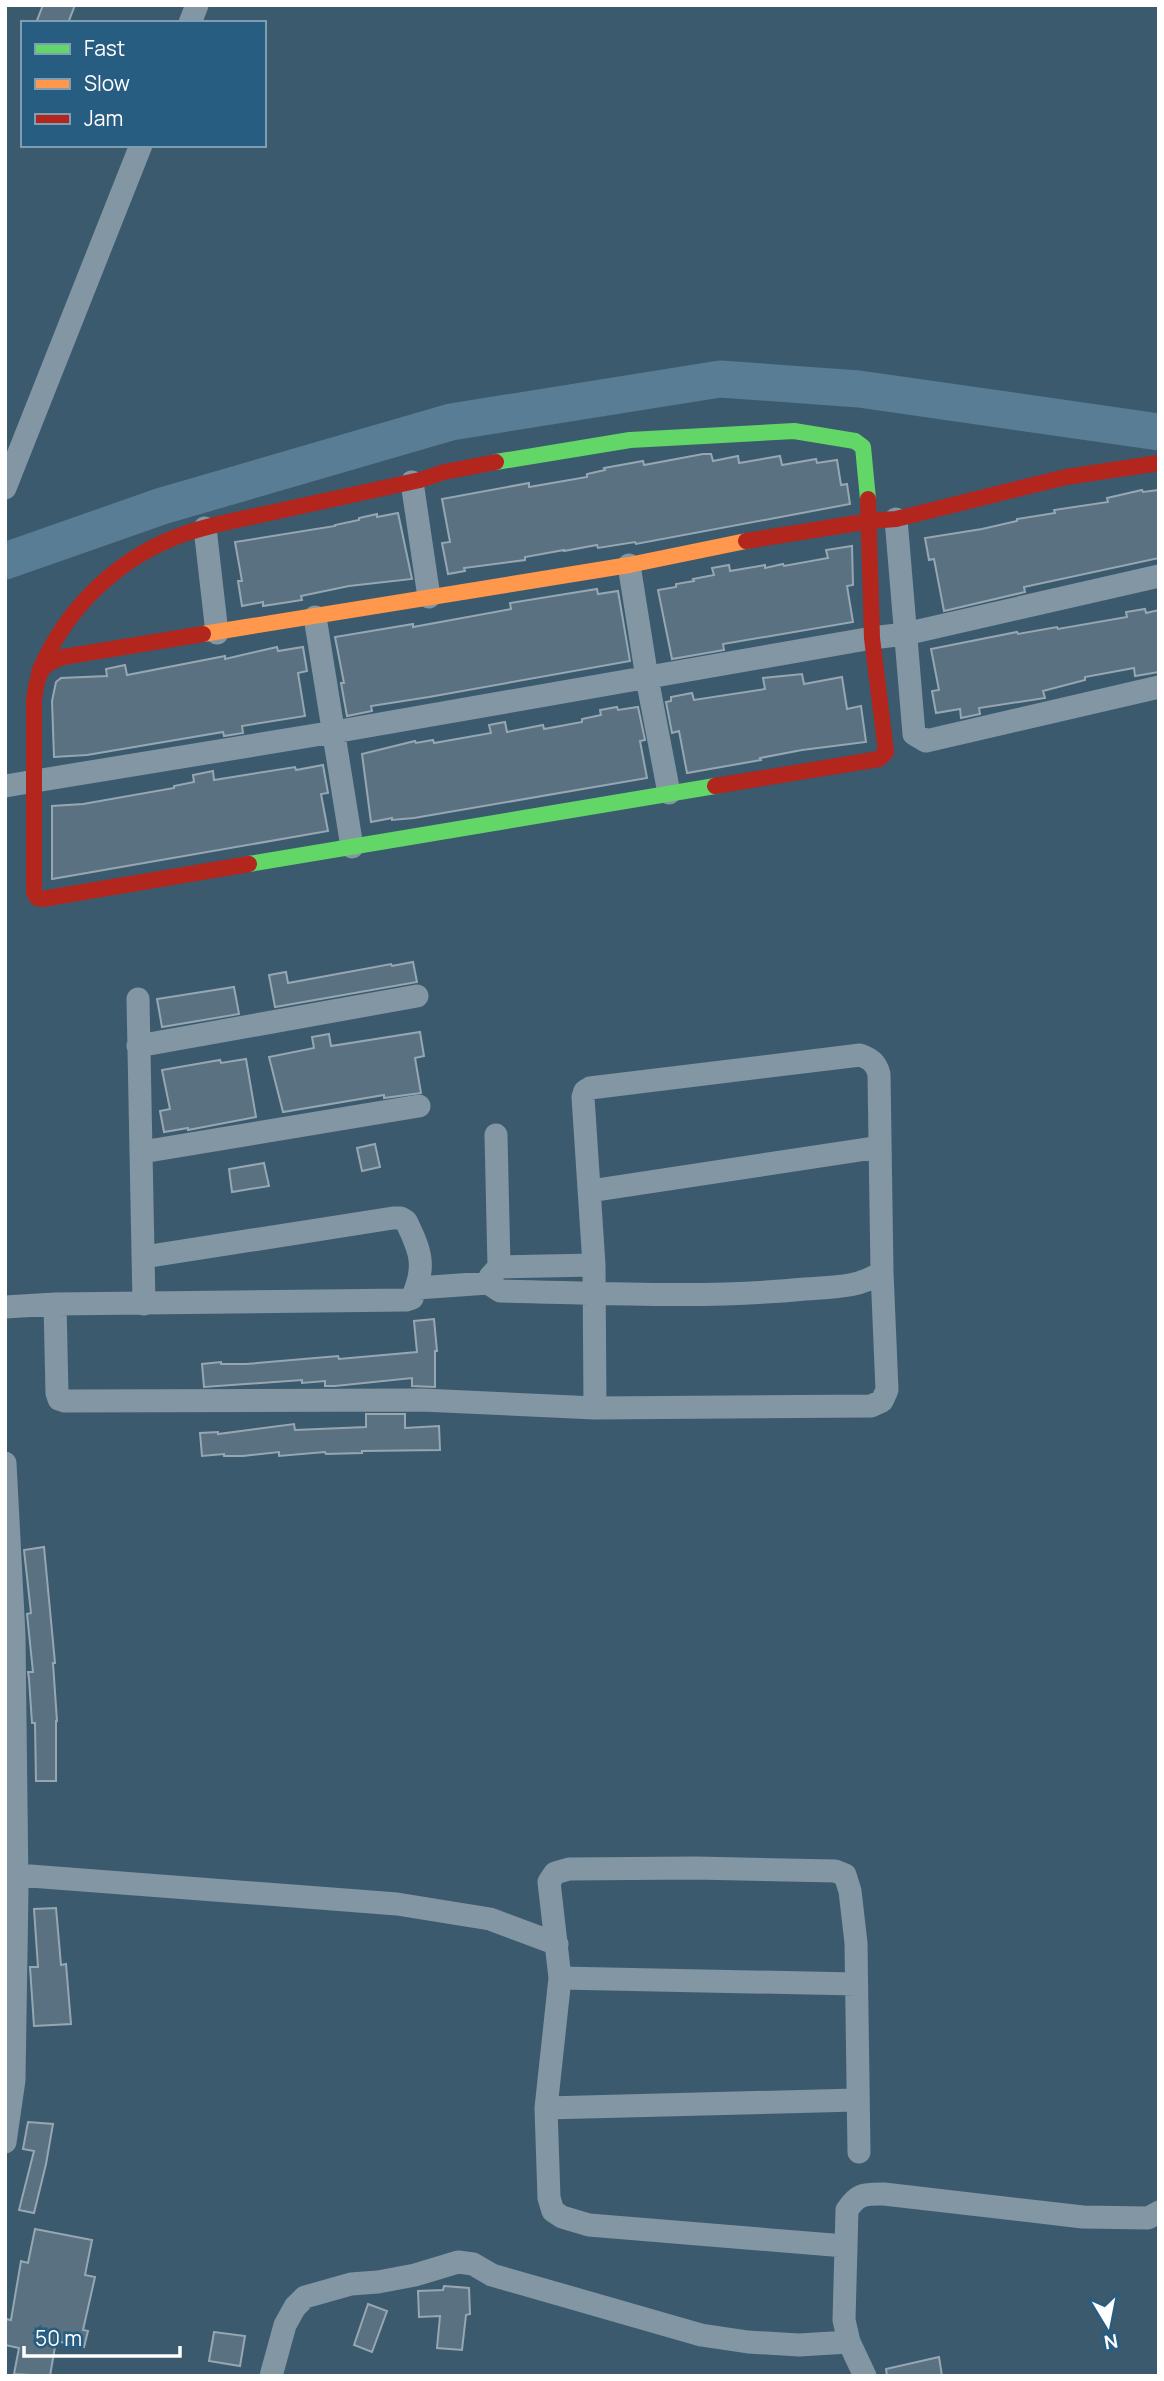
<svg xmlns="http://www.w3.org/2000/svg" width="1164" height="2381" font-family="Manrope,sans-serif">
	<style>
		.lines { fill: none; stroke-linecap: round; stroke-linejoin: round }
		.river { stroke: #597d95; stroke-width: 37 }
		.building { fill: #597181; stroke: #96a7b2; stroke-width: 2 }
		.street { stroke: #8296a4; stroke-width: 23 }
		.fast { stroke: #63d668; stroke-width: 16 }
		.slow { stroke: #ff974d; stroke-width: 16 }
		.jam { stroke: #b3261e; stroke-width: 16 }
	</style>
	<rect width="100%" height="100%" fill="#3c5a6e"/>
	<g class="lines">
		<!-- river -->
		<path class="river" d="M5 561 162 506 451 422 720 379 859 389 1159 432"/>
	</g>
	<!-- building -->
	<path class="building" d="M43 5H75L68 23H36Z
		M703 454H711L713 461 738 456 739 463 780 456 782 465 816 459 817 463 837 460 841 485 847 484 850 504 636 544 635 542 598 548 597 545 564 551V550L525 557V560L464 568 465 571 448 574 442 543 450 542 442 499 529 483V487L587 477V474L605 470 604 468 643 461 644 465Z
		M1142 490 1143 492 1159 490V558L1024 587 1025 592 944 611 934 559 929 560 925 538 982 529 1017 521V519L1055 513 1054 510 1108 502 1107 498Z
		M398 513 412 579 349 586 301 596 302 600 263 606V602L242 606 238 581H242L235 542 335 526V525L359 520V518L377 514V517Z
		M852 546 853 585 847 586 853 622 723 644 724 650 672 659 658 590 676 587V584L694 581 693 579 714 575 712 568 729 565 730 571 765 565V568L783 564 784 566 828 558 826 550Z
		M597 589 598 594 618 591 630 661 429 697 371 706 372 711 347 716 341 683H344L335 637 413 624V627L511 609 510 603Z
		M1145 609 1146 613 1159 610V672L1135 676 1134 668 1085 677V680L1043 691 1045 698 979 708 980 714 961 718 960 709 936 713 932 691 939 690 931 649 1017 632 1018 634 1057 627 1058 629 1127 617 1126 612Z
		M277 647 278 651 303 647 307 671 298 673 305 716 242 726 243 733 224 736 223 732 87 755 54 757 52 701 56 682 61 678 107 676 106 669 125 665 127 675 225 656V659Z
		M802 674 804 684 842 677 847 709 861 706 866 742 802 750 760 758 761 760 687 773 679 731 672 733 666 702 671 701V697L692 693 694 700 765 689 763 678Z
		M617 707 618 710 638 707 645 740 640 741 647 778 414 818 392 820V818L371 822 362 754 415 741 416 743 433 740 434 743 491 733 489 725 505 722 507 732 543 725 544 729 582 722V719L601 715 600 710Z
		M323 765 328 793 321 794 328 831 52 879V806L83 804 174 788V786L194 782 193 775 213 771 214 780 295 767 296 770Z
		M413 962 417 982 275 1007 269 975 286 972 288 983 391 964 392 966Z
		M234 987 239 1014 162 1027 157 999Z
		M420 1032 424 1056 415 1058 421 1093 384 1098V1095L283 1112 269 1057 314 1048 312 1037 329 1034 331 1046Z
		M246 1059 256 1117 188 1130V1128L164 1132 160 1111 170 1109 162 1070 220 1060 221 1063Z
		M375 1144 380 1167 362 1171 357 1148Z
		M264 1163 269 1186 232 1192 229 1169Z
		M434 1319 437 1351H435V1387L412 1386V1378L335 1386H325V1381L302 1383V1380L204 1387 202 1364 221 1362V1364H246L338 1356 339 1359 417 1352 414 1321Z
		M366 1414H405V1428L439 1426 440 1450 362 1451V1453L326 1454 325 1452 279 1456V1452L243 1456H224V1454L202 1456 200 1433 218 1432V1434L294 1424 295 1430 366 1427Z
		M44 1547 55 1663H53L57 1721H56V1781H36L35 1723H32L29 1679 28 1672H33L27 1614 31 1613 24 1550Z
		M56 1908 61 1965 66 1964 71 2024 34 2026 30 1967H38L34 1909Z
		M28 2122 53 2124 46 2164 34 2213 19 2210 34 2151 23 2149Z
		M35 2229 92 2240 85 2275 95 2277 83 2330 88 2331 84 2347 56 2341 50 2376 14 2374 19 2348 5 2345V2319L11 2320 21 2261 28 2263Z
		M444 2286 469 2288 470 2314 466 2315 462 2350 437 2348 440 2316 419 2317 418 2291 443 2290Z
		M368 2304 387 2311 372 2352 354 2345Z
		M214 2332 245 2336 240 2366 209 2361Z
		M939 2357 942 2376H887L886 2369Z"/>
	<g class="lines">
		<!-- street -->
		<path class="street" d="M190 23 197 5
			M412 482 429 597
			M5 488 141 145
			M896 519 914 734 926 741 1159 687
			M205 528 217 633
			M629 565 647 678 669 793
			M315 617 352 847
			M5 786 334 732 872 638 905 634 1159 576
			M138 999 144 1304
			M138 1046 417 996
			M496 1135 499 1267
			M142 1152 419 1106
			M590 1191 880 1147
			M490 1277 499 1267 594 1265
			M417 1288 488 1283 500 1291C602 1293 703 1299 805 1289 832 1287 859 1288 882 1272
			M55 1304 57 1393 59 1399 65 1401 422 1400 595 1408 871 1406 882 1401 887 1390 882 1272 879 1074C876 1063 871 1059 860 1055L590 1088 585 1091 583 1097 594 1265 595 1408
			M5 1307 55 1304 406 1300 412 1298C427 1266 420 1250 406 1221L401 1218H393L144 1257
			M5 1463 14 1635 17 1889 14 2080 5 2142
			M17 1875 397 1904 490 1919 557 1944
			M560 1978 856 1984
			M546 2108 856 2100
			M845 2246 589 2225 562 2217 553 2211 549 2198 546 2108 560 1978 549 1882 555 1873 569 1869 695 1868 835 1871 845 1875 850 1891 856 1943 859 2152
			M271 2376 285 2325 295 2307 305 2297 351 2284 378 2282 415 2275 458 2262 473 2264 492 2275 701 2335 748 2342 799 2345 849 2342
			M865 2376 849 2342 844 2320 847 2210C858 2193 865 2194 884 2194L1083 2217 1148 2218 1159 2212"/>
		<!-- fast -->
		<path class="fast" d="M496 462 630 440 794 431 855 441 863 447 868 499
			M249 864 715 786"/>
		<!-- slow -->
		<path class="slow" d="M203 634 629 565 746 541"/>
		<!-- jam -->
		<path class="jam" d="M746 541 870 521 896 519 1066 477 1159 463
			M203 634 63 657C38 666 38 675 34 699V892L37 898 42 899 249 864
			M39 672C65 610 116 559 181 535 211 524 243 519 274 512 323 501 371 491 420 480L444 472 496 462
			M715 786 879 759 886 752 872 638 868 499"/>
	</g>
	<!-- border -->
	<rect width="1164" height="2381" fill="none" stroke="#ffffff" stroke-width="14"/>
	<!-- legend -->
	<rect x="21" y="21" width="245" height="126" fill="#285d82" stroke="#7e9eb4" stroke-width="2"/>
	<rect x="35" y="44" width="35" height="10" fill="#63d668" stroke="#7e9eb4" stroke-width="2"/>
	<text x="84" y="56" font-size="21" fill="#ffffff">Fast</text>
	<rect x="35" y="79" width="35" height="10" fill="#ff974d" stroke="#7e9eb4" stroke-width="2"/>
	<text x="84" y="91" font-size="21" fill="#ffffff">Slow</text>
	<rect x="35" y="114" width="35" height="10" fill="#b3261e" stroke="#7e9eb4" stroke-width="2"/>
	<text x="84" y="126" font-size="21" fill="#ffffff">Jam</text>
	<!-- north arrow -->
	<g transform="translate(1108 2325) rotate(170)" stroke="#285d82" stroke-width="5" paint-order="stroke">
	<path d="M0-5L12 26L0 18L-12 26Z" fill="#ffffff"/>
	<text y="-10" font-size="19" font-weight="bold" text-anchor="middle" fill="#ffffff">N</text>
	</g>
	<!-- scale -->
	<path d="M24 2346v10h156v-10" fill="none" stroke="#ffffff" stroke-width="3.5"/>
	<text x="35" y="2346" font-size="21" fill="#ffffff" stroke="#285d82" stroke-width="5" paint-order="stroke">50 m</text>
</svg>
